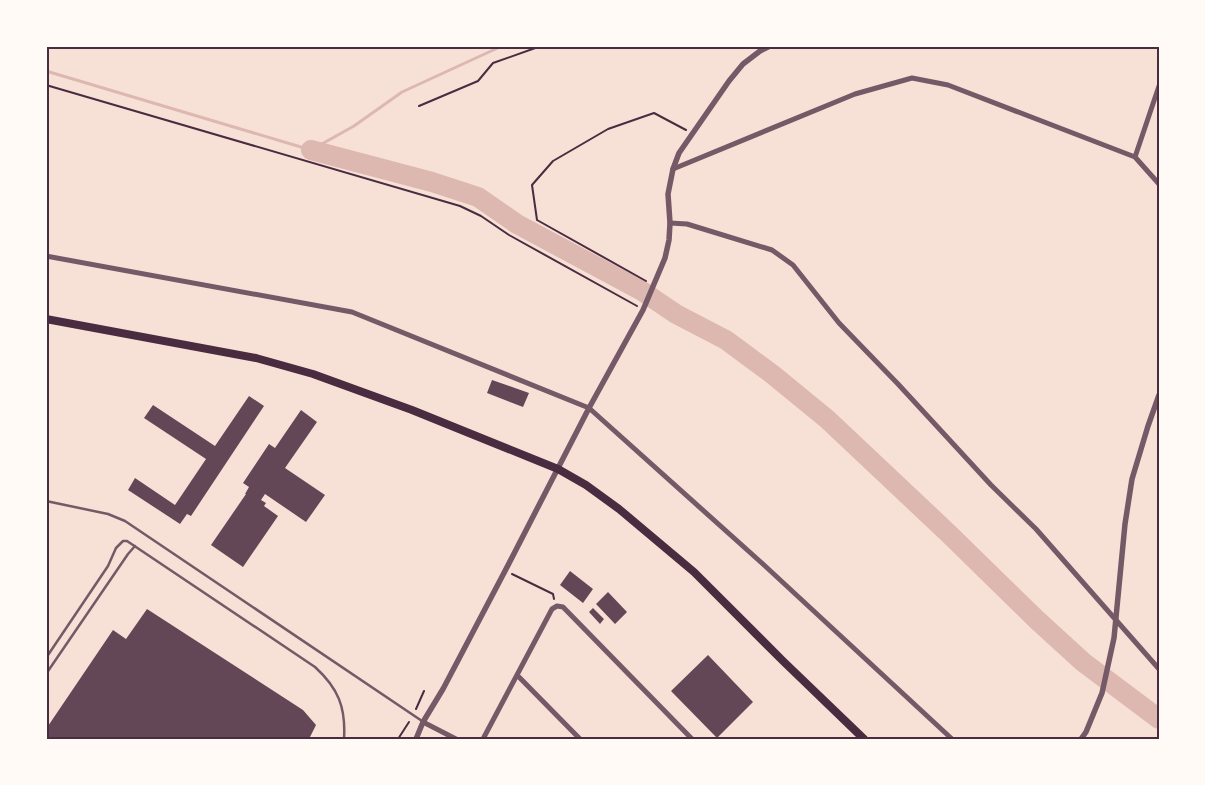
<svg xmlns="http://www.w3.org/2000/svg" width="1205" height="785" font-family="Figtree,sans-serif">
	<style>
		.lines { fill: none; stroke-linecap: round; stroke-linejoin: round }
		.stream { stroke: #dcb8b0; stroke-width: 3 }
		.river { stroke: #dcb8b0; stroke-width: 20 }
		.building { fill: #644757 }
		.path { stroke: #4a2c40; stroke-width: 2 }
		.service { stroke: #755966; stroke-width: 2.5 }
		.minor { stroke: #755966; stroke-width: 5 }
		.tertiary { stroke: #755966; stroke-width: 5.5 }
		.trunk { stroke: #4a2c40; stroke-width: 8 }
		.neatline { fill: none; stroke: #4a2c40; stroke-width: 2 }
	</style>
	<rect width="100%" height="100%" fill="#f7e1d7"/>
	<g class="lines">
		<!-- stream -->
		<path class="stream" d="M46 71 311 150 354 126 402 92 502 46"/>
		<!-- river -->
		<path class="river" d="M311 150 432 182 478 197 517 224 642 291 676 314 726 340 772 374 827 419 948 533 1037 620 1083 662 1159 719"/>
	</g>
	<!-- building -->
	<path class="building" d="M492 380 529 393 523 407 487 393Z
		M249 396 264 406 191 516 187 514 180 524 128 490 135 478 175 505 206 459 144 418 153 405 215 446Z
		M301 410 317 422 285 468 325 495 306 522 265 494 261 500 266 503 264 506 278 516 243 567 211 545 246 494H245L249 487 243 483 269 444 275 448Z
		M570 571 593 589 583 603 560 585Z
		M608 592 627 612 615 624 596 604Z
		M593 608 604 619 600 624 589 612Z
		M147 609 303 710 316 725 309 739H46V729L113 630 126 639Z
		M708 655 753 702 717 738 671 691Z"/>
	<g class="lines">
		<!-- path -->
		<path class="path" d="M46 85 460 206 481 216 509 235 637 306
			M419 106 478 81 493 63 541 46
			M646 281 537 220 532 185 553 161 608 129 654 113 686 130
			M512 574 553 594 554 599
			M416 709 424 691
			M398 739 409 722"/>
		<!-- service -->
		<path class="service" d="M46 501 108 514 125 521 422 721
			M46 658 108 566 116 548 123 541H127L315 667C338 688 346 707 344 739
			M46 674 128 554 135 546"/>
		<!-- minor -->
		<path class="minor" d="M1159 86 1135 157 1159 184
			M673 169 855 94 912 78 948 85 1135 157
			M670 223 687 224 772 250 793 265 839 323 898 384 991 485 1036 529 1159 669
			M46 256 352 312 589 408 764 565 952 739
			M517 675 580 739
			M423 722 456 739
			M483 739 552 609 557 606 563 607 692 739"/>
		<!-- tertiary -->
		<path class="tertiary" d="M416 739 423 722 443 689 505 571 589 408 643 310 665 258 669 240 670 223 668 194 673 169 679 153 729 81 743 64 760 51 770 46
			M1081 739 1086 732 1102 693 1114 638 1125 524 1132 479 1148 426 1159 395"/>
		<!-- trunk -->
		<path class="trunk" d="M46 319 256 358 313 374 412 410 558 469 586 485 619 509 694 572 783 661 864 739"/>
	</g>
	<!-- border -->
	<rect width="1205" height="785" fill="none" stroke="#fffaf5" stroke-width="95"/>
	<rect x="48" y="48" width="1110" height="690" class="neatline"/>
</svg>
